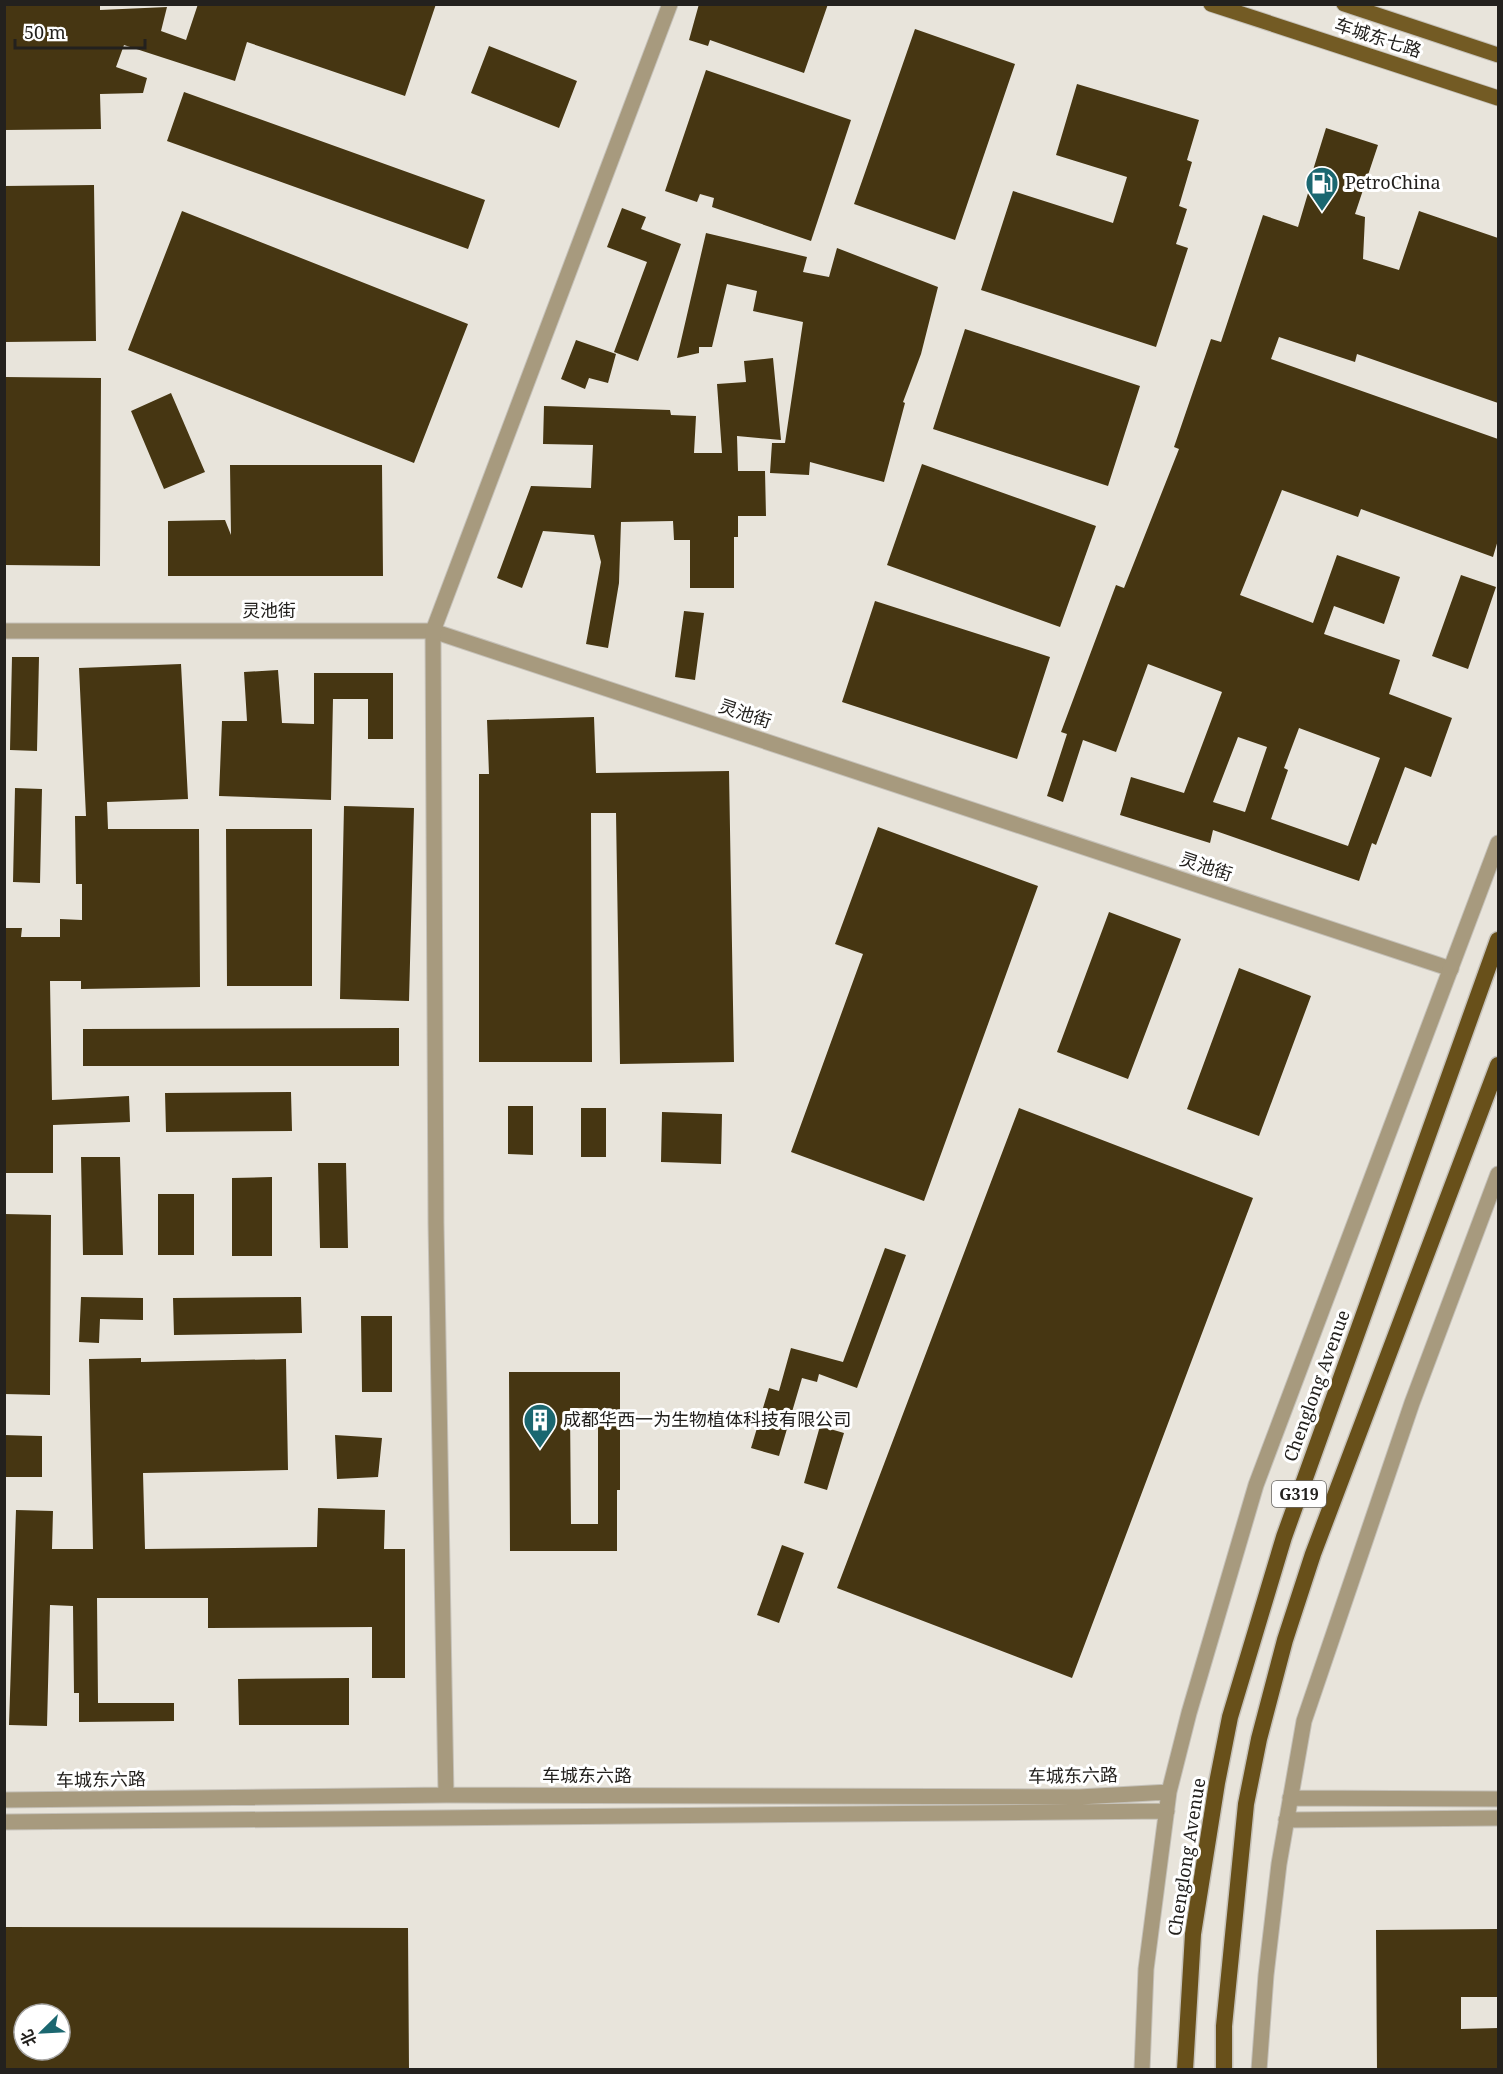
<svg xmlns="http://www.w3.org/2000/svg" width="1503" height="2074" font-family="'Noto Serif','Noto Sans SC',serif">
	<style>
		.building { fill: #463612; fill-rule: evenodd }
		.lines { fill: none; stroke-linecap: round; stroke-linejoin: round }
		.minor-casing { stroke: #c5c1b9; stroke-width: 17 }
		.tertiary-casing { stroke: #c5c1b9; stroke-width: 17 }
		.primary-casing { stroke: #c5c1b9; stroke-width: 17 }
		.trunk-casing { stroke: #c5c1b9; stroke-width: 19 }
		.minor { stroke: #a79a7e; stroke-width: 15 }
		.tertiary { stroke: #a79a7e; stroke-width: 15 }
		.primary { stroke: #735b24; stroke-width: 15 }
		.trunk { stroke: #68501a; stroke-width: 16 }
		.labels { text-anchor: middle; stroke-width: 6; stroke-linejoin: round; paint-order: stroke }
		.shield { fill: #fff; stroke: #656462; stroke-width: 1.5 }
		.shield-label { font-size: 16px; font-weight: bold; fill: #23211e }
		.street-label { font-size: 18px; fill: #23211e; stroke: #fff }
		.poi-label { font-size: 18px; fill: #23211e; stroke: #fff; text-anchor: start }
	</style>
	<rect width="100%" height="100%" fill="#e8e4db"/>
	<!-- building -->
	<path class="building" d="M4 4H100V10L167 7 161 31 186 40 198 4H436L405 96 247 42 235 81 124 45 116 67 147 78 143 93 100 94 101 129 4 130Z
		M699 4H828L804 73 710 40 708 46 689 40Z
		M915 29 1015 64 955 240 854 204Z
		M489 46 577 81 559 128 471 93Z
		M706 70 851 120 811 241 712 207 714 198 700 194 697 202 665 191Z
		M1077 84 1199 120 1187 160 1192 162 1179 206 1187 209 1176 244 1188 248 1156 347 981 290 1013 191 1113 223 1127 177 1056 155Z
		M184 92 485 200 468 249 167 141Z
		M1326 128 1378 145 1355 214 1365 217 1363 259 1399 270 1419 211 1498 238V403L1357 354 1355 362 1279 337 1271 359 1498 439V540L1493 557 1361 509 1358 517 1282 490 1240 595 1313 623 1337 555 1400 577 1384 624 1334 606 1324 634 1400 660 1389 694 1452 718 1431 777 1405 767 1376 845 1372 843 1359 881 1213 830 1210 843 1120 815 1131 777 1184 793 1222 692 1148 664 1116 752 1083 740 1063 802 1047 796 1067 734 1061 732 1116 585 1124 588 1179 449 1174 447 1211 339 1221 342 1263 215 1298 227 1311 183H1309ZM1299 728 1380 758 1348 846 1271 819 1288 770 1284 768ZM1238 737 1267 747 1245 812 1213 802Z
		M94 185 96 341 4 342V186Z
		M622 208 646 217 641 229 681 244 638 361 614 352 647 262 607 247Z
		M182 211 468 324 414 463 128 350Z
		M706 233 807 257 803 272 829 277 837 248 938 287 921 354 903 402 905 403 884 482 810 462 809 475 770 473 772 443H785L803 322 753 311 757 291 727 284 712 347H699V353L677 358Z
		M965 329 1140 386 1108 486 933 429Z
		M576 340 616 354 608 383 589 378 585 389 561 379Z
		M773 358 781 440 737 436 738 471H765L766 516H738V537H734V588H690V540H674L673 521 621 522 619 583 608 648 586 644 601 562 594 535 543 531 522 588 497 578 531 486 591 488 593 445 543 444 544 406 670 410 671 415 696 416 694 453H722L717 384 746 382 744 361Z
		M4 377 101 378 100 566 4 565Z
		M171 393 205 472 164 489 131 411Z
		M922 464 1096 526 1060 627 887 565Z
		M230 465H382L383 576H168V521L225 520 231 535Z
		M1461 575 1496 587 1468 669 1432 656Z
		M875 601 1050 657 1017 759 842 702Z
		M684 611 704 613 695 680 675 677Z
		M12 657H39L37 751 10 750Z
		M181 664 188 799 107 802 108 829H199L200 987 81 989V981H50L52 1100 129 1096 130 1122 53 1125V1173H4V928H22L21 937H60V919L82 920V884H76L75 816H86L79 668Z
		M278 670 282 723 314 724V673H393V739H368V699H333L331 800 219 796 222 721H247L244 672Z
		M594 717 596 773 729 771 734 1062 620 1064 616 813H591L592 1062H479V774H489L487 720Z
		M15 788 42 789 40 883 13 882Z
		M344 806 414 808 409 1001 340 999Z
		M878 827 1038 886 924 1201 791 1152 863 954 835 944Z
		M226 829H312V986H227Z
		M1109 912 1181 939 1128 1079 1057 1052Z
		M1239 968 1311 996 1259 1136 1187 1109Z
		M399 1028V1066H83V1029Z
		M291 1092 292 1131 166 1132 165 1093Z
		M508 1106H533V1155L508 1154Z
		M581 1108H606V1157H581Z
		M1019 1108 1253 1198 1072 1678 837 1588Z
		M662 1112 722 1114 721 1164 661 1162Z
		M81 1157H120L123 1255H83Z
		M318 1163H346L348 1248H320Z
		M272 1177V1256H232V1178Z
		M158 1194H194V1255H158Z
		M4 1214 51 1215 50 1395 4 1394Z
		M885 1248 906 1255 857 1388 819 1374 817 1382 802 1378 779 1456 751 1448 769 1388 779 1391 791 1348 843 1362Z
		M81 1297 143 1298V1320L100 1319 99 1343 79 1342Z
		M301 1297 302 1333 174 1335 173 1298Z
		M361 1316H392V1392H362Z
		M141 1358V1362L286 1359 288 1470 143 1473 145 1549 317 1547 318 1508 385 1510 384 1549H405V1678H372V1627L208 1628V1598H97L98 1703H174V1721L79 1722V1693H74L73 1606 50 1605 47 1726 9 1725 16 1510 53 1511 52 1549H93L89 1359Z
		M509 1372H620V1490H617V1551H510ZM570 1408H598V1524H571Z
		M820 1426 844 1433 827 1490 804 1483Z
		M4 1435 42 1436V1477H4Z
		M335 1435 382 1438 378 1477 337 1479Z
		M782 1545 804 1553 779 1623 757 1615Z
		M349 1678V1725H239L238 1679Z
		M4 1927 408 1928 409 2070H4ZM24 2014H60V2050H24Z
		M1498 1929V1997H1461V2029L1498 2028V2070H1377L1376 1930Z"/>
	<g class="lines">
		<defs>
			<path id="minor" d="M4 631H433L1451 969"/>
			<path id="tertiary" d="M446 1795 436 1223 433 631 670 4
				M1290 1798 1498 1799
				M4 1800 446 1795 1079 1797 1169 1792
				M1286 1820 1498 1818
				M4 1822 1167 1811
				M1142 2070 1146 1969 1169 1792 1189 1713 1256 1485 1498 843
				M1259 2070 1266 1975 1279 1864 1304 1721 1412 1403 1498 1174"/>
			<path id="primary" d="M1211 4 1498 98
				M1344 4 1498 55"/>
			<path id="trunk" d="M1185 2070 1193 1934 1217 1783 1230 1717 1284 1537 1498 940
				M1224 2070V2026L1246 1804 1259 1739 1285 1640 1313 1554 1498 1065"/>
		</defs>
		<!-- minor casing -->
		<use href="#minor" class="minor-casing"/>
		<!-- tertiary casing -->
		<use href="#tertiary" class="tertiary-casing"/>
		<!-- primary casing -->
		<use href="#primary" class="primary-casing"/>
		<!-- trunk casing -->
		<use href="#trunk" class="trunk-casing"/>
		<!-- minor -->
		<use href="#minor" class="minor"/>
		<!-- tertiary -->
		<use href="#tertiary" class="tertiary"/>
		<!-- primary -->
		<use href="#primary" class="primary"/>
		<!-- trunk -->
		<use href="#trunk" class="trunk"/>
	</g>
	<!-- icons -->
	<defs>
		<symbol id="fuel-pin" viewBox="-11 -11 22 30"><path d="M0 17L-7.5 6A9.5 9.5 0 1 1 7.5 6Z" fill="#1b6770" stroke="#fff"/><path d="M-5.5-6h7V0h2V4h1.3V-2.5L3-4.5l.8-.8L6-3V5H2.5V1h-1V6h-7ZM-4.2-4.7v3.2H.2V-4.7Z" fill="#fff"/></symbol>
		<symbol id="building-pin" viewBox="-11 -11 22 30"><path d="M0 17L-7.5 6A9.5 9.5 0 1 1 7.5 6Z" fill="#1b6770" stroke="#fff"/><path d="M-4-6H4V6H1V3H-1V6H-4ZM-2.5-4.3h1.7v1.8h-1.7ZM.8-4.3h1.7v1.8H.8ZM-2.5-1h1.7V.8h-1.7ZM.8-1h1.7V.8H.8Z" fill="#fff"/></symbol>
	</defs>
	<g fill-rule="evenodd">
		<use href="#fuel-pin" x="1303" y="164" width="38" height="52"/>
		<use href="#building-pin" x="521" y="1401" width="38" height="52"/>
	</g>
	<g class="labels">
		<!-- shield labels -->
		<rect class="shield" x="1272" y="1481" width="54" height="26" rx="4.5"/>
		<g class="shield-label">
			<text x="1299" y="1500">G319</text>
		</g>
		<!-- street labels -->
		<g class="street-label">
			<text transform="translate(1378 38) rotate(18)" y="6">车城东七路</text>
			<text x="269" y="617">灵池街</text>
			<text transform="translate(745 714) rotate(18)" y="6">灵池街</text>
			<text transform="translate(1206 867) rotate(18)" y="6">灵池街</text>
			<text transform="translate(1317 1386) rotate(-70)" y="6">Chenglong Avenue</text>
			<text x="587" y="1782">车城东六路</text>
			<text transform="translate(1073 1776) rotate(-1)" y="6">车城东六路</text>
			<text transform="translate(101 1780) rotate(-1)" y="6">车城东六路</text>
			<text transform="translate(1187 1857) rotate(-81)" y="6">Chenglong Avenue</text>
		</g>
		<!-- poi labels -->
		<g class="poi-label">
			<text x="1345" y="189">PetroChina</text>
			<text x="563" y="1426">成都华西一为生物植体科技有限公司</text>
		</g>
	</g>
	<!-- border -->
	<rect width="1503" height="2074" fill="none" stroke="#23211e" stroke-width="12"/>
	<!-- north arrow -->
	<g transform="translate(42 2032) rotate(246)"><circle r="28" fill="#ffffff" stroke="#a7a6a5" stroke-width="1.5"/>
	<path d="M0-4.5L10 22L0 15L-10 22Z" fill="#1b6770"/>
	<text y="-9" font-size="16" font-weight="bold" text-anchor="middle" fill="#23211e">北</text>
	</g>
	<!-- scale -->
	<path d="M15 39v9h130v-9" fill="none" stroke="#23211e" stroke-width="3"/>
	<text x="24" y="39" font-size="18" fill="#23211e" stroke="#ffffff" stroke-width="4.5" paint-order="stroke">50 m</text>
</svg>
